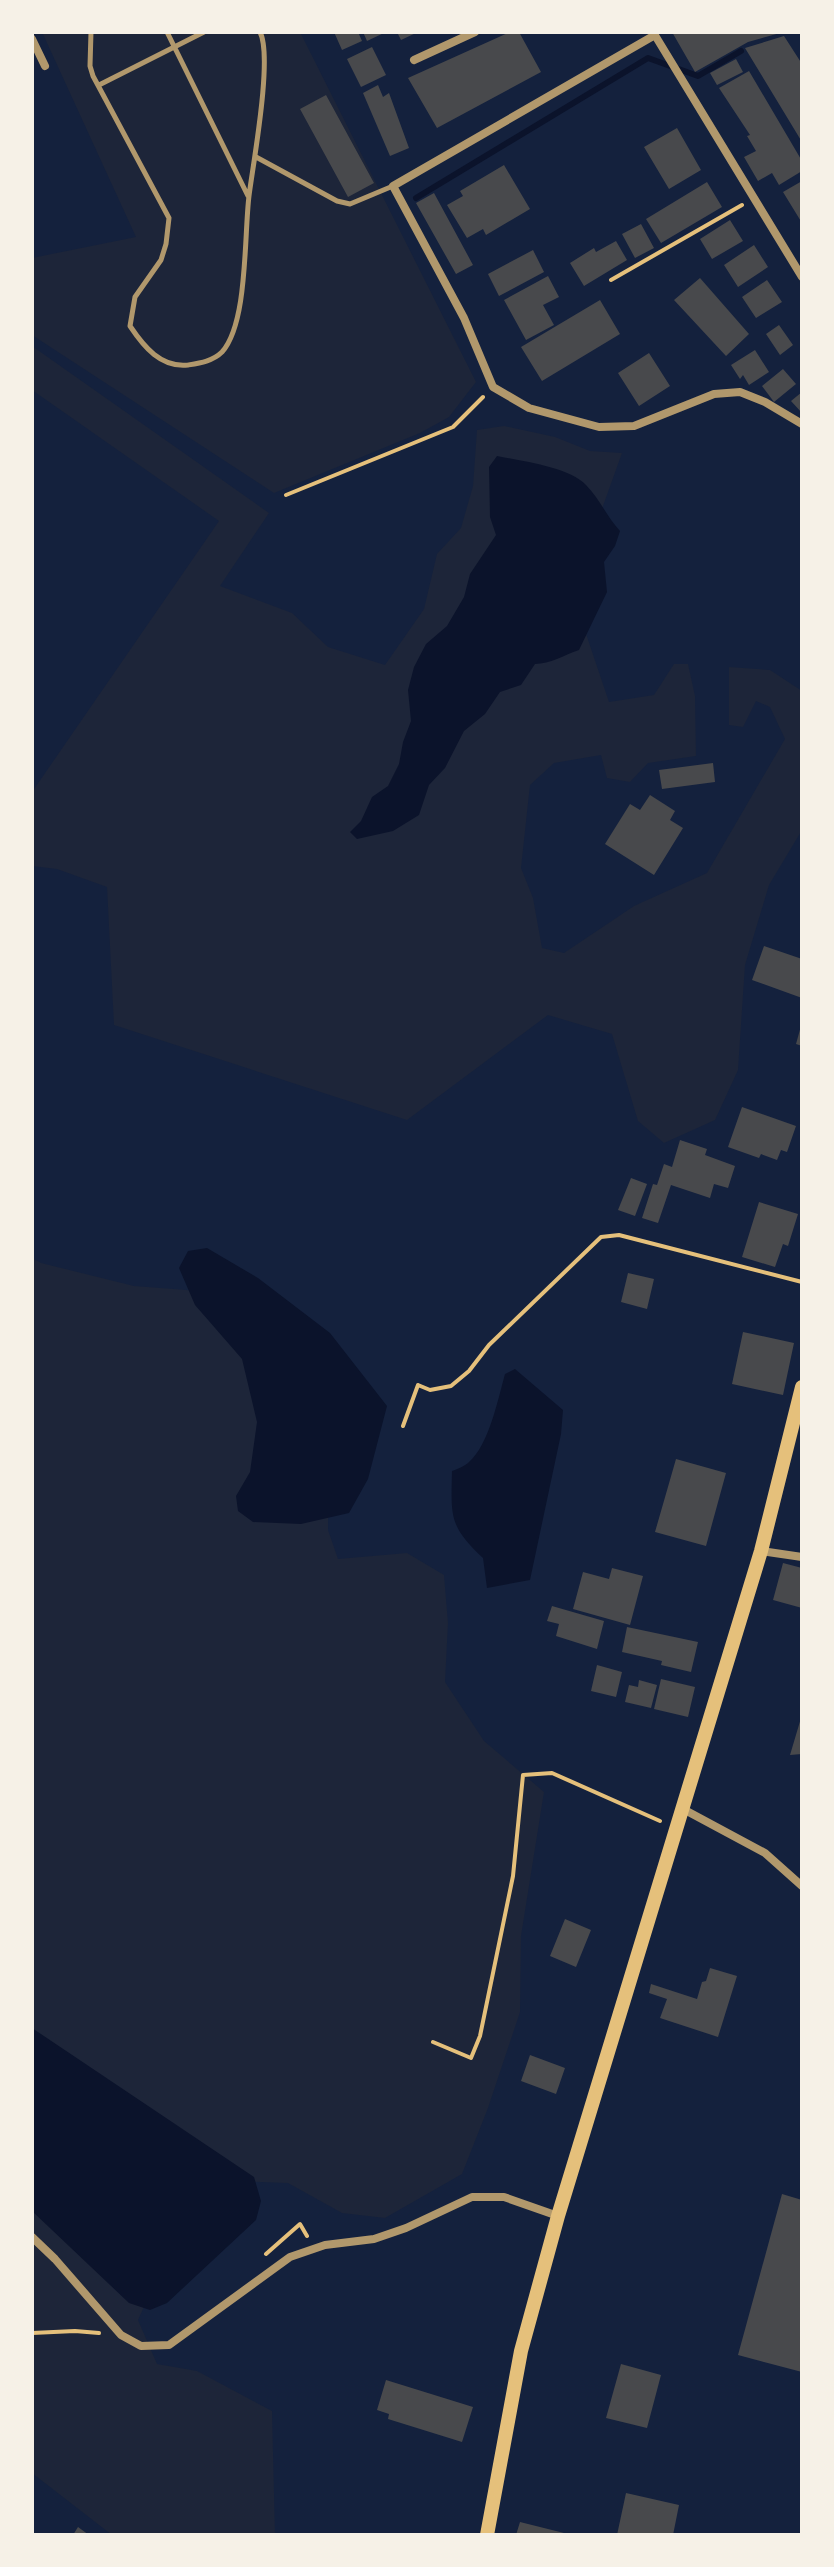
<svg xmlns="http://www.w3.org/2000/svg" width="834" height="2567" font-family="Jost,sans-serif">
	<style>
		.green { fill: #1d2539 }
		.water { fill: #0b132b }
		.lines { fill: none; stroke-linecap: round; stroke-linejoin: round }
		.stream { stroke: #0b132b; stroke-width: 6 }
		.building { fill: #48494c }
		.path { stroke: #e5c07b; stroke-width: 4 }
		.service { stroke: #b1986c; stroke-width: 5 }
		.minor { stroke: #b1986c; stroke-width: 8 }
		.primary { stroke: #e5c07b; stroke-width: 14 }
	</style>
	<rect width="100%" height="100%" fill="#14213d"/>
	<!-- green -->
	<path class="green" d="M42 32H300L476 382 449 417 420 433 274 493 32 335V258L136 237Z
		M32 346 269 513 220 586 292 613 328 647 385 665 424 609 437 554 461 528 473 486 477 430 504 426 555 437 590 451 622 453 598 520 579 613 609 702 654 695 674 664H688L695 696 696 756 648 763 630 782 607 778 601 755 554 763 530 785 521 868 533 898 542 948 564 953 634 906 707 873 785 739 770 707 756 701 743 727 729 725V667L770 670 802 691V830L769 885 745 965 738 1070 715 1120 664 1143 638 1121 612 1034 548 1015 407 1120 114 1025 107 887 57 869 32 866V792L219 521 32 390Z
		M32 1258 41 1263 134 1286 226 1293 329 1427 328 1530 338 1559 407 1553 444 1575 448 1623 445 1682 484 1741 544 1792 521 1936 520 2012 488 2108 462 2174 385 2218 342 2213 288 2183 202 2180 138 2320 157 2364 197 2371 272 2411 275 2535H112L32 2473Z"/>
	<!-- water -->
	<path class="water" d="M497 456C522 461 569 467 586 485 599 498 607 517 620 531L615 546 604 562 607 592 579 650C564 655 550 664 535 664L521 685 500 692 485 714 464 731 445 768 429 785 419 815 393 831 357 839 350 832 361 821 372 797 388 786 399 764 403 742 411 721 408 690 414 667 426 644 447 626 464 597 470 574 496 535 490 517 489 467Z
		M207 1248 258 1278 330 1333 387 1406 368 1479 349 1513 301 1524 253 1522 238 1511 236 1496 250 1472 257 1422 242 1359 195 1305 179 1268 188 1251Z
		M515 1369 563 1410 561 1434 530 1580 487 1588 483 1558C449 1526 451 1517 452 1471 458 1469 465 1466 469 1462 489 1445 498 1399 505 1374Z
		M32 2028 254 2177 261 2201 256 2220 167 2303 150 2310 129 2303 32 2211Z"/>
	<g class="lines">
		<!-- stream -->
		<path class="stream" d="M416 198 648 58 698 76 741 51"/>
	</g>
	<!-- building -->
	<path class="building" d="M334 32H358L362 41 342 50Z
		M363 32H386L367 41Z
		M397 32H418L401 40Z
		M510 32H519L541 72 437 128 408 78Z
		M672 32H780V33L748 42 695 72Z
		M784 36 802 64V142L745 48Z
		M372 47 386 75 361 87 347 59Z
		M736 59 743 72 717 85 710 73Z
		M749 71 802 161V171L779 185 772 173 758 181 744 157 756 151 747 136 750 135 719 88Z
		M378 85 383 97 389 93 409 148 390 156 363 93Z
		M326 95 374 183 348 197 300 109Z
		M677 128 701 170 669 189 644 147Z
		M504 165 530 209 486 235 483 229 467 238 447 205 463 196 460 191Z
		M802 181V223L783 192Z
		M707 182 722 207 661 243 646 219Z
		M434 193 473 265 456 274 416 203Z
		M730 220 743 241 712 259 700 239Z
		M641 224 654 248 635 258 622 234Z
		M616 241 627 260 584 286 570 263 594 248 596 252Z
		M754 245 768 267 738 287 724 265Z
		M533 250 544 272 499 296 488 274Z
		M548 276 559 297 543 305 554 325 526 340 504 300Z
		M700 278 749 334 726 356 674 300Z
		M767 280 782 302 756 318 742 297Z
		M600 300 620 334 542 381 521 347Z
		M779 325 793 345 780 355 766 334Z
		M755 350 769 372 749 385 743 375 740 379 731 365Z
		M649 353 670 386 639 406 618 373Z
		M783 369 796 384 774 402 762 386Z
		M802 392V413L791 401Z
		M713 763 715 782 662 789 659 770Z
		M650 795 675 811 670 820 683 828 654 875 605 844 630 804 640 810Z
		M764 946 802 959V998L752 980Z
		M801 1026H802V1046L796 1044Z
		M742 1107 796 1126 787 1152 781 1150 777 1160 761 1154 759 1158 728 1147Z
		M680 1140 707 1149 705 1155 735 1166 728 1188 714 1184 710 1198 671 1185 658 1223 642 1218 653 1184 657 1185 664 1164 672 1167Z
		M631 1178 647 1184 635 1216 618 1210Z
		M759 1202 798 1214 788 1246 783 1244 775 1267 742 1257Z
		M628 1273 654 1279 647 1309 621 1302Z
		M743 1332 794 1343 783 1395 732 1384Z
		M676 1459 726 1473 706 1546 655 1532Z
		M783 1563 802 1568V1608L773 1600Z
		M612 1568 643 1576 630 1625 573 1609 583 1572 609 1579Z
		M552 1606 604 1621 597 1649 556 1636 559 1624 547 1621Z
		M627 1627 698 1642 691 1672 661 1665 662 1661 622 1652Z
		M597 1665 622 1672 616 1697 591 1691Z
		M661 1679 695 1687 688 1717 654 1709Z
		M639 1680 657 1685 651 1708 625 1702 629 1685 638 1687Z
		M801 1718 802 1754 790 1755Z
		M565 1919 591 1930 576 1967 550 1956Z
		M710 1968 737 1976 718 2037 660 2018 667 1999 649 1993 651 1984 697 1999 702 1982 706 1981Z
		M530 2055 565 2068 556 2094 521 2081Z
		M782 2194 802 2200V2372L738 2355Z
		M621 2364 661 2375 647 2428 606 2418Z
		M386 2380 473 2407 462 2442 388 2419 389 2414 377 2410Z
		M626 2493 679 2505 673 2535H617Z
		M520 2522 568 2534V2535H516Z
		M78 2527 89 2535H73Z"/>
	<g class="lines">
		<!-- path -->
		<path class="path" d="M611 280 742 205
			M286 495 453 427 483 397
			M403 1426 418 1385 430 1390 451 1386 469 1371 489 1345 601 1237 619 1235 802 1282
			M433 2042 471 2058 480 2036 513 1876 523 1775 552 1773 660 1821
			M266 2254 300 2224 307 2236
			M32 2333 75 2331 99 2333"/>
		<!-- service -->
		<path class="service" d="M91 32 90 66 93 76 169 218 166 244 161 260 135 297 130 326C144 347 161 368 188 365 200 363 213 361 222 352 248 323 244 236 249 196 253 164 273 57 260 32
			M167 32 248 196
			M99 85 204 32
			M256 157 337 201 350 204 393 186"/>
		<!-- minor -->
		<path class="minor" d="M653 32 802 277
			M655 35 393 186 464 318 493 387 529 408 599 427 634 426 714 394 740 392 765 402 802 424
			M32 39 45 66
			M414 60 475 32
			M761 1551 802 1557
			M683 1809 765 1853 802 1886
			M32 2237 55 2259 121 2335 141 2346 169 2345 290 2257 325 2245 374 2239 406 2228 472 2197H504L558 2216"/>
		<!-- primary -->
		<path class="primary" d="M487 2535 521 2351 558 2216 761 1551 802 1387"/>
	</g>
	<!-- border -->
	<rect width="834" height="2567" fill="none" stroke="#f6f1e7" stroke-width="68"/>
</svg>
